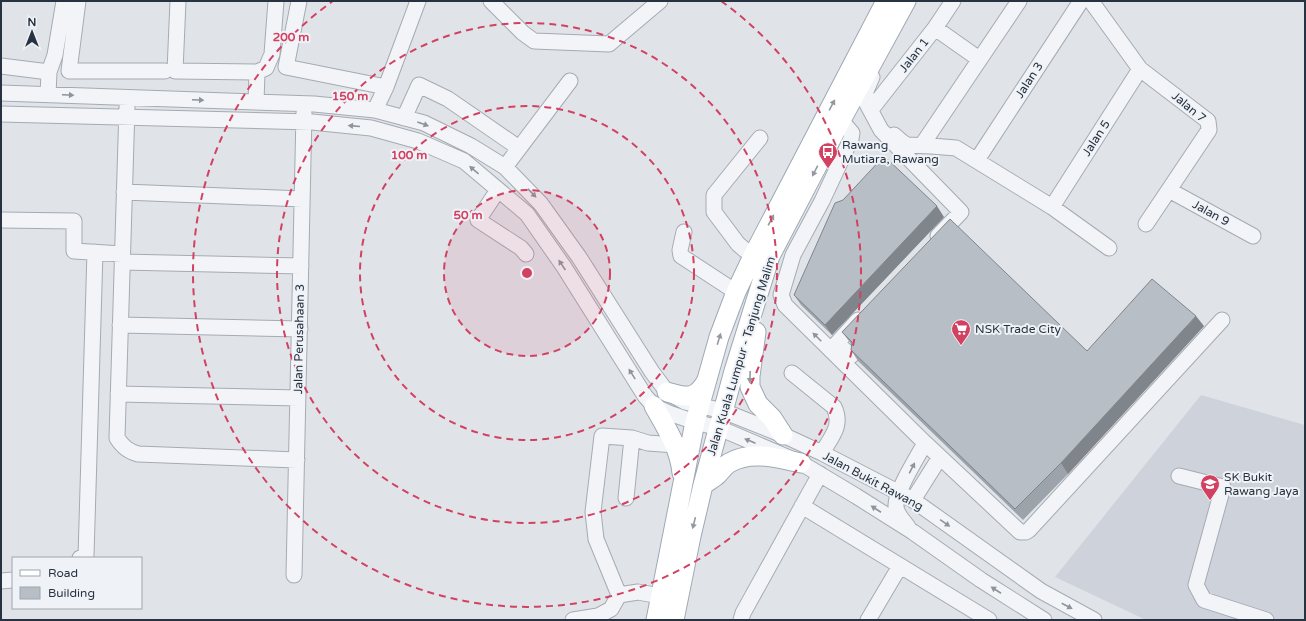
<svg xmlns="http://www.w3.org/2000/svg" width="1306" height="621" font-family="'Varela Round',sans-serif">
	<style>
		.built { fill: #ced3db }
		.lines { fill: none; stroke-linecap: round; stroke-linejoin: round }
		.minor-casing { stroke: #a5abb3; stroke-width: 17 }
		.major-casing { stroke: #9ea9b5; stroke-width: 21 }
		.minor { stroke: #f2f4f7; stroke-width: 15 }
		.major { stroke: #fff; stroke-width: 19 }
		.wall { fill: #9da3aa }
		.shaded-wall { fill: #80858b }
		.building { fill: #b7bec6; stroke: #80858b }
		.oneway { fill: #8d949c }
		.oneway2 { fill: #9499a0 }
		.ring { fill: none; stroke: #d24161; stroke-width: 2; stroke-dasharray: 7 5 }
		.labels { text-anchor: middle; stroke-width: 4; stroke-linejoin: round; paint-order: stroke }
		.street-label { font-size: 12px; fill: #283341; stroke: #eff3f7 }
		.poi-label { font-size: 12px; fill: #283341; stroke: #eff3f7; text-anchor: start }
		.centre { fill: #d24161; stroke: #eff3f7; stroke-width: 2 }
		.ring-label { font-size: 12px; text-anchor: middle; font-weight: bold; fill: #d24161; stroke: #eff3f7; stroke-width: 4; stroke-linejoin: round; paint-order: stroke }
	</style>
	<rect width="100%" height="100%" fill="#e0e4e9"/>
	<!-- built -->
	<path class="built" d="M1201 395 1305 425V620H1146L1055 577Z"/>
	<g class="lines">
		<defs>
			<path id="minor" d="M78 1 69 71H165
				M178 1 175 71 257 72 256 102
				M299 1 286 67 386 87
				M491 1 523 33 534 41 609 44 660 1
				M1091 1 1140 69 1208 121 1209 130 1146 224
				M935 28 979 59
				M1 66 49 72
				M257 72 266 68 272 54 276 1
				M872 77 866 91V102L881 130 961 212 938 236
				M1 93 314 104 375 110 424 123 471 146 505 167 541 204 579 257 652 372 667 392 685 402 723 411 783 435 822 453 913 500 1041 591 1094 620
				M48 95 49 72 55 55 64 1
				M127 107 117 438C123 447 128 451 138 454L297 460
				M873 107 935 28 953 1
				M375 110 386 87 418 1
				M1 114 312 122 371 128 418 141 464 161 527 214 564 267 645 396 654 406 669 413 695 422 719 428 801 463 856 496 913 532 981 580 1044 620
				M404 118 419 85 448 99 519 148
				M841 120 852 133 851 139 822 201 793 255 781 295 785 305 925 443 1020 532H1026L1029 530 1222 320
				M894 135 902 142 907 145 931 146 956 148 1052 207 1109 248
				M922 145 1019 1
				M977 160 1081 1
				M505 167 570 81
				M498 190 478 220 521 248 526 254
				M1169 190 1253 236
				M124 192 302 199
				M1052 207 1140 69
				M1 220 74 221V251L122 254
				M684 232 680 250 681 256 736 292
				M754 254 745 250 738 244 714 212V195L760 138
				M122 262 301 266
				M120 325 300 329
				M851 356 837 343 858 320
				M792 373 834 407C843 426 831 437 822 453
				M118 394 298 398
				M1179 476 1223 487 1196 585 1204 600 1266 620
				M626 498 632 438
				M913 500 940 457
				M802 506 989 620
				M908 527C904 521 896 514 896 506 895 492 918 456 925 443
				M80 558 86 556 95 252
				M294 575 304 113
				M1 581 13 580
				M619 595 596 539 593 512 602 436 632 438 648 443 675 445
				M573 620 598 616 611 609 619 595 638 592 660 596
				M741 620 743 613 820 474
				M868 620 900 566"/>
			<path id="major" d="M756 332 750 376V387L758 404 772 418 783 435
				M667 392C687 398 696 400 707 380
				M654 406C666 427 680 449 682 473
				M703 485C708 481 714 478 718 474 722 470 724 466 729 463 751 450 777 458 801 463
				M656 620 695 422 719 337 736 292 754 254 886 1
				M674 620 691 536 703 485 734 371 770 256 841 120 906 1"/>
		</defs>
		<!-- minor casing -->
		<use href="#minor" class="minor-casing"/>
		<!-- major casing -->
		<use href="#major" class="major-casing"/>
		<!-- minor -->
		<use href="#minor" class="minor"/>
		<!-- major -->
		<use href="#major" class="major"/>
	</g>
	<!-- wall -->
	<path class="wall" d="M944 217 832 335 801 305 794 295Z
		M1204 326 1068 474 1023 520 858 361 851 350 852 345 842 332 1087 351Z"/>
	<!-- shaded-wall -->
	<path class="shaded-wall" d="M937 206 944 217 832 335 825 325Z
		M1196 316 1204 326 1068 474 1061 463Z"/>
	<!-- building -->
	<path class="building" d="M884 156 937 206 825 325 794 295 835 203 843 200Z
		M950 219 1087 351 1152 279 1196 316 1061 463 1015 509 851 350 852 342 842 332Z"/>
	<!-- one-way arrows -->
	<defs><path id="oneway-solid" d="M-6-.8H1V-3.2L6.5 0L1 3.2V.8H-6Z"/></defs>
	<g class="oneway">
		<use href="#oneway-solid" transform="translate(68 95) rotate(2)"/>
		<use href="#oneway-solid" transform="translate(198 100) rotate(2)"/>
		<use href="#oneway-solid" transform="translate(423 124) rotate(20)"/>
		<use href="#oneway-solid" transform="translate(354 126) rotate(-175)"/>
		<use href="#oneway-solid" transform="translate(474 170) rotate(-140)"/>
		<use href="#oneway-solid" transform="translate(532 193) rotate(46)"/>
		<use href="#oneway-solid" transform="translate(562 265) rotate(-124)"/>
		<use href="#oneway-solid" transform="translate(817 337) rotate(-135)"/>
		<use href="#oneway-solid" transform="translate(632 374) rotate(-122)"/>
		<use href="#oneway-solid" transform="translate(750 441) rotate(-157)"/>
		<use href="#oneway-solid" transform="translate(912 468) rotate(-63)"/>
		<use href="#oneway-solid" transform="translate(876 509) rotate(-147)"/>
		<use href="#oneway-solid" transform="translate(945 523) rotate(35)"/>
		<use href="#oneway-solid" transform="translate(996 590) rotate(-147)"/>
		<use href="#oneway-solid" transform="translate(1067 606) rotate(28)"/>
	</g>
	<g class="oneway2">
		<use href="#oneway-solid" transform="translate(832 105) rotate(-62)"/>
		<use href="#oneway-solid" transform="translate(815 171) rotate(117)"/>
		<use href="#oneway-solid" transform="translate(771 220) rotate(-62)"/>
		<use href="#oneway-solid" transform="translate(719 339) rotate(-73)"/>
		<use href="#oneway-solid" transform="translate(750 377) rotate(92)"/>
		<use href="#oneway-solid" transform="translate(694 523) rotate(104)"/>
	</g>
	<!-- distance rings -->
	<circle cx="527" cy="273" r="83" fill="#d24161" fill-opacity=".12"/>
	<g class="ring">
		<circle cx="527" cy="273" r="83"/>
		<circle cx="527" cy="273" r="167"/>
		<circle cx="527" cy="273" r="250"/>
		<path d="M721 1A334 334 0 1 1 333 1"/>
	</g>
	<!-- icons -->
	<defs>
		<symbol id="bus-pin" viewBox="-11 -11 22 30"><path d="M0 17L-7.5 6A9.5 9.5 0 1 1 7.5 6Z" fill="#d24161" stroke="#eff3f7"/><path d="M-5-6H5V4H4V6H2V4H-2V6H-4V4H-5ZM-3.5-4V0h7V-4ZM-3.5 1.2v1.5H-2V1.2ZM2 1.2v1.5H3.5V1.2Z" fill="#fff"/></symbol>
		<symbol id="supermarket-pin" viewBox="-11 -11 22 30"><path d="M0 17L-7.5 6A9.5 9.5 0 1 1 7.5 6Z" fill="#d24161" stroke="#eff3f7"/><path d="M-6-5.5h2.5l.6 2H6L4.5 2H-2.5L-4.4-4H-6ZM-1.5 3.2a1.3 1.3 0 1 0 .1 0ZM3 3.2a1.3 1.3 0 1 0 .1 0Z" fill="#fff"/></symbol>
		<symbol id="school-pin" viewBox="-11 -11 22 30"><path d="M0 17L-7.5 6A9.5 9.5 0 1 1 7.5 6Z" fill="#d24161" stroke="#eff3f7"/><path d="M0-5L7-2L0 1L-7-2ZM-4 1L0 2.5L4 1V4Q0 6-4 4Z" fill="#fff"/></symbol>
	</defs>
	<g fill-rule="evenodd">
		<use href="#bus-pin" x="817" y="141" width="22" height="30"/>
		<use href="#supermarket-pin" x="950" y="318" width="22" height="30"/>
		<use href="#school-pin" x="1199" y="473" width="22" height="30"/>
	</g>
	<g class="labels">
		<!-- street labels -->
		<g class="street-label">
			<text transform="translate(914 55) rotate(-52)" y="4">Jalan 1</text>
			<text transform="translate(1029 80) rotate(-57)" y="4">Jalan 3</text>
			<text transform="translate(1189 107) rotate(40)" y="4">Jalan 7</text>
			<text transform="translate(1096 138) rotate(-57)" y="4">Jalan 5</text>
			<text transform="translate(1211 213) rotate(29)" y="4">Jalan 9</text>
			<text transform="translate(299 339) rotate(-89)" y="4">Jalan Perusahaan 3</text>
			<text transform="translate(741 356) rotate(-73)" y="4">Jalan Kuala Lumpur - Tanjung Malim</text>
			<text transform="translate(873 481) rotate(28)" y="4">Jalan Bukit Rawang</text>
		</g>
		<!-- poi labels -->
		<g class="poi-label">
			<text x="842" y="149">Rawang<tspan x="842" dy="14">Mutiara, Rawang</tspan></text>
			<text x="975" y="333">NSK Trade City</text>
			<text x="1224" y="481">SK Bukit<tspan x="1224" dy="14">Rawang Jaya</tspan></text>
		</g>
	</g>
	<circle cx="527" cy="273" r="6" class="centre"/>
	<g class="ring-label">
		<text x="291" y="41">200 m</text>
		<text x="350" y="100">150 m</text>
		<text x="409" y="159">100 m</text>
		<text x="468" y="219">50 m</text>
	</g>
	<!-- border -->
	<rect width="1306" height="621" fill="none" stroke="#283341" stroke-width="4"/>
	<!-- legend -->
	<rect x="12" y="557" width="130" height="52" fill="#eff3f7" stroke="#9fa6ae"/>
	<rect x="20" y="570" width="20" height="6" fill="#ffffff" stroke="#9fa6ae"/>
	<text x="48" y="577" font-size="12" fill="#283341">Road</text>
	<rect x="20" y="587" width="20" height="12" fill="#b7bec6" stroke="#9fa6ae"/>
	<text x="48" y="597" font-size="12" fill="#283341">Building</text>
	<!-- north arrow -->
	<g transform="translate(32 32)" stroke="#eff3f7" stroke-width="3" paint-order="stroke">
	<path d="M0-3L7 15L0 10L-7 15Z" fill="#283341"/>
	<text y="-6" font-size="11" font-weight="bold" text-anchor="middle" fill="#283341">N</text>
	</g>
</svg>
